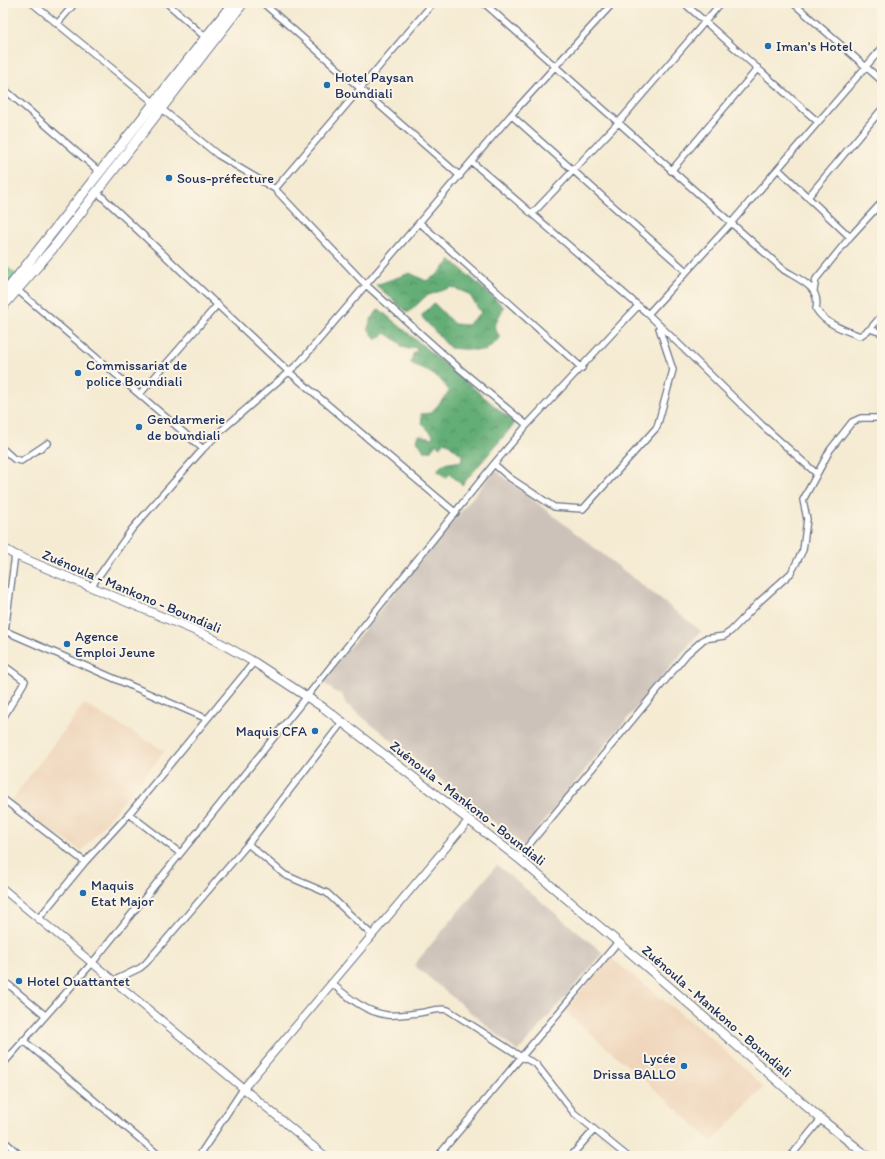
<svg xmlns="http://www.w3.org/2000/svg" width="885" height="1159" font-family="Itim,sans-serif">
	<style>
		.built { fill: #efd6bb }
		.industrial { fill: #cdc2b9 }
		.forest { fill: url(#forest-crowns); stroke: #3f6e6a }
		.garden { fill: url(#garden-furrows); stroke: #4a7c74 }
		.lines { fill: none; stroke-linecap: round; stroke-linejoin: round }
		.minor-casing { stroke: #677187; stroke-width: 8 }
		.tertiary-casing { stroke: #677187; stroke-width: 9 }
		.secondary-casing { stroke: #677187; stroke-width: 10 }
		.primary-casing { stroke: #677187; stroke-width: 11 }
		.minor { stroke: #fff; stroke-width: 5.5 }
		.tertiary { stroke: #fff; stroke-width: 7 }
		.secondary { stroke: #fff; stroke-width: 8 }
		.primary { stroke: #fff; stroke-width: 9 }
		.poi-dot { fill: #1f6fb2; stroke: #fcf5e5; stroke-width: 1.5 }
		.labels { text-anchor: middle; stroke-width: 4; stroke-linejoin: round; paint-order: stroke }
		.poi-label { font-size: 14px; fill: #1b2f5e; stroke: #fcf5e5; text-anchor: start }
		.street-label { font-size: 14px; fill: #1b2f5e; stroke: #fcf5e5 }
	</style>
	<defs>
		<pattern id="forest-crowns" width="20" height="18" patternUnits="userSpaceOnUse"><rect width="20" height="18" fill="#63ad76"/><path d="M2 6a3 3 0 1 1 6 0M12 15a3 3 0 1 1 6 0" fill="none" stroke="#518d64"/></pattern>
		<pattern id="garden-furrows" width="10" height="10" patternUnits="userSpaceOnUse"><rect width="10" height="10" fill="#7ac98a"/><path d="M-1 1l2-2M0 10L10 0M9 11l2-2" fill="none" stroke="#63a474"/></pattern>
	</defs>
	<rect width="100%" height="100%" fill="#fcf5e5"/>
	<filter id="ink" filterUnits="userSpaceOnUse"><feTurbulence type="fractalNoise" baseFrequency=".025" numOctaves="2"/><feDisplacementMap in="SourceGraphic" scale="8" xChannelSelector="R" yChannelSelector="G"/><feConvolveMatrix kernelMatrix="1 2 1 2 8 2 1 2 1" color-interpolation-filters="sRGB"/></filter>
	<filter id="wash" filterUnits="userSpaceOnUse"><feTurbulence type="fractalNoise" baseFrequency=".012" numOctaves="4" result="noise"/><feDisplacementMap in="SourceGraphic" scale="16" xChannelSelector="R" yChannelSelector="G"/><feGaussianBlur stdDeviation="0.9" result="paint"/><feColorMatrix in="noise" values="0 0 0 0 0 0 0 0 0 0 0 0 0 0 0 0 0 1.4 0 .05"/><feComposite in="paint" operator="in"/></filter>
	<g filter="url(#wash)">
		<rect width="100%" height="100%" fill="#f5ebd3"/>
		<!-- built -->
		<path class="built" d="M84 704 165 751 82 851 9 803Z
			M610 957 718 1044 764 1087 712 1142 666 1099 564 1011Z"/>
		<!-- industrial -->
		<path class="industrial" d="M495 470 701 631 610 739 524 846 346 704 342 694 335 692 322 681Z
			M497 865 603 953 518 1052 414 965Z"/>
		<!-- forest -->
		<path class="forest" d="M451 260 504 307 494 326 500 338 485 351 450 348 421 316 434 303 454 324 467 325 481 313 469 294 452 287 426 296 408 313 376 285 410 273 426 281 437 275Z
			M379 309 515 423 462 485 450 474 445 478 437 470 443 464 462 461V455L445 441 440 447 436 444 430 451H424L417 440 419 435 432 438 433 435 422 424 421 414 431 413 449 392C442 375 425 371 411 363L413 354 417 350 414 347 409 349 402 347 400 343 386 333 376 340 368 328 371 319Z"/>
		<!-- garden -->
		<path class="garden" d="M3 264 18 276 3 294Z"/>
	</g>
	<g filter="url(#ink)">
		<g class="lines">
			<defs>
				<path id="minor" d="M32 3 218 155 275 189 365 284 460 369 527 425
					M167 3 206 38
					M263 3 460 176
					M484 3 784 270C800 280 821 287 816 309 825 324 844 330 860 336L870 329 882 315
					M684 3 818 122
					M793 3 882 81
					M57 24 75 3
					M3 88 101 173
					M511 115 686 271
					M472 162 648 314 762 425 817 474
					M778 169 850 237
					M671 171 758 68
					M275 189 433 3
					M97 192 288 371 456 513
					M808 197 882 109
					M532 214 618 123 721 3
					M420 223 582 368
					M15 288 203 449
					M814 290 816 279 850 237 882 202
					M648 314 732 222 882 48
					M870 329 882 333
					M140 394 218 304
					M3 449 14 459 21 461 48 443
					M494 464 510 478 554 507 583 509 657 427 673 370 659 328
					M15 555 5 631 205 718
					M91 587 132 529 203 449 223 429 300 362 511 115 613 3
					M3 665 25 681 3 718
					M3 799 85 862
					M129 814 180 853
					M248 844 285 875 327 893 372 935
					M518 858 687 654 704 639 724 636 731 631 760 601 791 573 803 550 807 519 803 500 830 450 852 422 861 418H882
					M39 918 85 862 129 814 254 662
					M3 980 45 1015
					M115 980 140 968 146 963 248 844 343 721
					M331 983C348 997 365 1012 387 1015 397 1016 409 1014 418 1013 428 1012 439 1007 448 1010L520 1056 536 1064 574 1113 627 1156
					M23 1040 160 1156
					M3 1064 93 962 494 464 527 425 638 306
					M3 1140 21 1156
					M199 1156 243 1089
					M438 1156 618 942
					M571 1156 594 1130
					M791 1156 821 1119"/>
				<path id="tertiary" d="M3 889 325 1156
					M243 1089 469 820"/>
				<path id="secondary" d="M3 548 15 555 208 636 254 662 324 708 518 858 618 942 821 1119 867 1156"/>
				<path id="primary" d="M3 295 233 3
					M3 306 54 247 243 3"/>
			</defs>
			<!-- minor casing -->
			<use href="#minor" class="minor-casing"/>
			<!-- tertiary casing -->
			<use href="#tertiary" class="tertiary-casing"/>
			<!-- secondary casing -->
			<use href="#secondary" class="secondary-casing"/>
			<!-- primary casing -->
			<use href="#primary" class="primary-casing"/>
			<!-- minor -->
			<use href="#minor" class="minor"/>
			<!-- tertiary -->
			<use href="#tertiary" class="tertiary"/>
			<!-- secondary -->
			<use href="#secondary" class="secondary"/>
			<!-- primary -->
			<use href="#primary" class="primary"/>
		</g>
	</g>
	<!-- markers -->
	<g class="poi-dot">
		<circle cx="768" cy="46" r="4"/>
		<circle cx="327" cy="85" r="4"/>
		<circle cx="169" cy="178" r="4"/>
		<circle cx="78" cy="373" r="4"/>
		<circle cx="139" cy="427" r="4"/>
		<circle cx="67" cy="644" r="4"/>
		<circle cx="315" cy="731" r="4"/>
		<circle cx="83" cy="893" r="4"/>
		<circle cx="19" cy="981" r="4"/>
		<circle cx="684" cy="1066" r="4"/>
	</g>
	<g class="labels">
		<!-- poi labels -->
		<g class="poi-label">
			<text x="776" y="51">Iman's Hotel</text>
			<text x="335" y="82">Hotel Paysan<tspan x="335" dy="16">Boundiali</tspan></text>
			<text x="177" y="183">Sous-préfecture</text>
			<text x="86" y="370">Commissariat de<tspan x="86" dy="16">police Boundiali</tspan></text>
			<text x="147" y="424">Gendarmerie<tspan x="147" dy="16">de boundiali</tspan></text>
			<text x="75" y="641">Agence<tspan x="75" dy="16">Emploi Jeune</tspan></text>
			<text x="307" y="736" text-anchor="end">Maquis CFA</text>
			<text x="91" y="890">Maquis<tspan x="91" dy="16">Etat Major</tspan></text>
			<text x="27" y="986">Hotel Ouattantet</text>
			<text x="676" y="1063" text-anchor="end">Lycée<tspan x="676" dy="16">Drissa BALLO</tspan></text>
		</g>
		<!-- street labels -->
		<g class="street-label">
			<text transform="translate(132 591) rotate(23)" y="5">Zuénoula - Mankono - Boundiali</text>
			<text transform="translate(468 803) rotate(38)" y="5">Zuénoula - Mankono - Boundiali</text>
			<text transform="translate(717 1011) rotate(41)" y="5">Zuénoula - Mankono - Boundiali</text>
		</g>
	</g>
	<!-- margin -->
	<rect width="885" height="1159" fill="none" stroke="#fcf5e5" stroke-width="16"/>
</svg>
